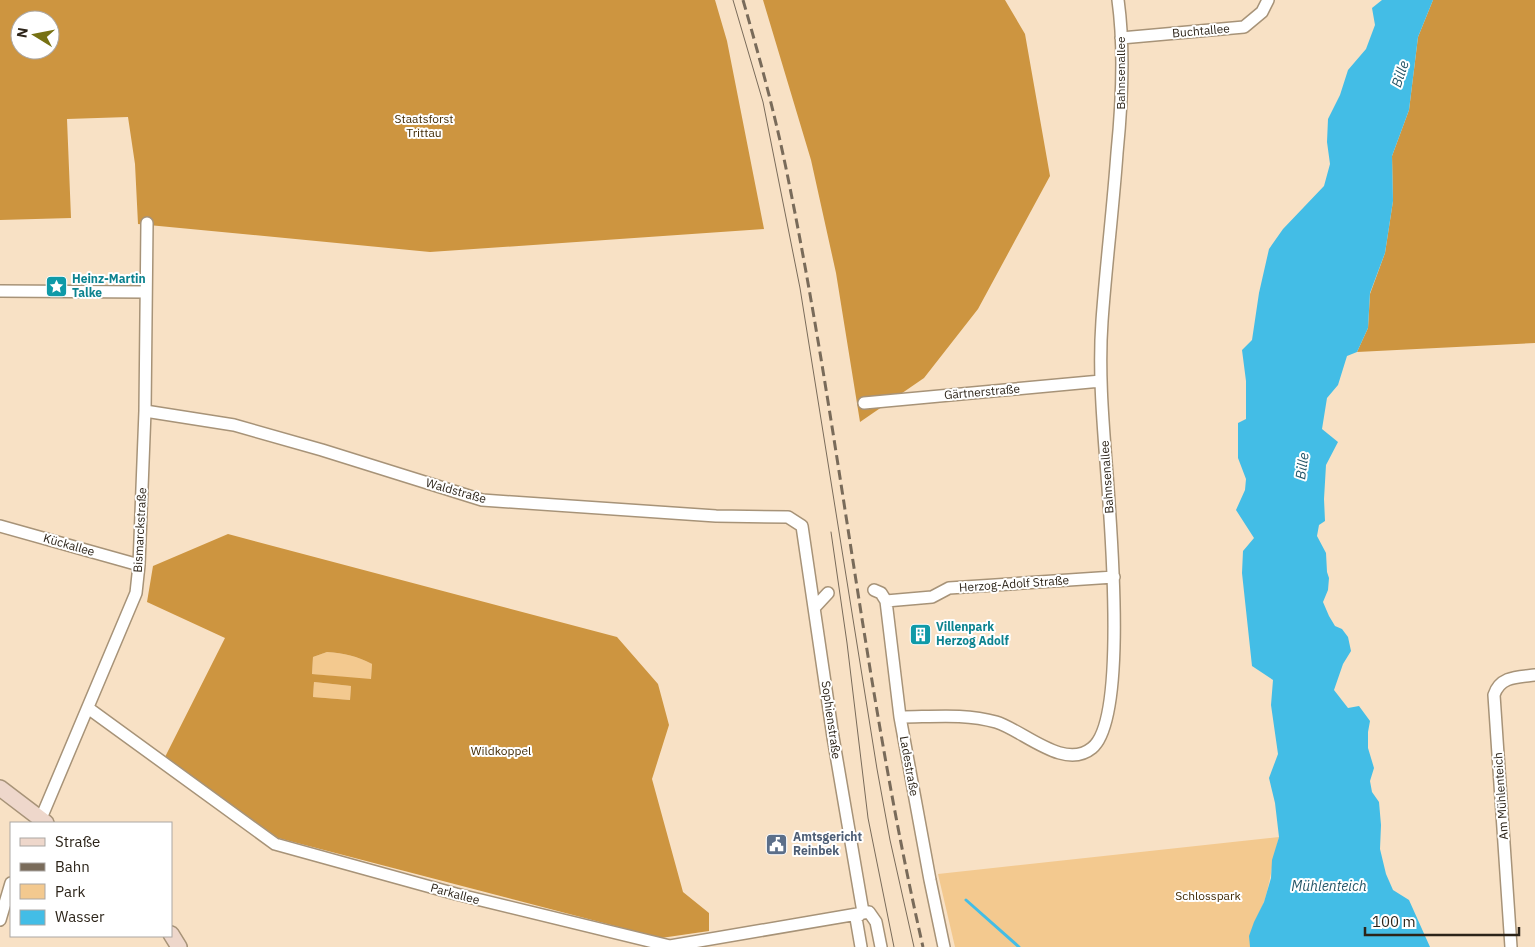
<svg xmlns="http://www.w3.org/2000/svg" width="1535" height="947" font-family="'IBM Plex Sans',sans-serif">
	<style>
		.green { fill: #f3c98f }
		.forest { fill: #cd9540; fill-rule: evenodd }
		.water { fill: #43bde6 }
		.lines { fill: none; stroke-linecap: round; stroke-linejoin: round }
		.stream { stroke: #43bde6; stroke-width: 3 }
		.street-casing { stroke: #a79378; stroke-width: 14 }
		.secondary-casing { stroke: #a79378; stroke-width: 18 }
		.street { stroke: #fff; stroke-width: 11 }
		.secondary { stroke: #eed7cb; stroke-width: 15 }
		.tram { stroke: #796b5a; stroke-width: 1 }
		.rail { stroke: #796b5a; stroke-width: 3; stroke-dasharray: 10 5; stroke-linecap: butt }
		.labels { text-anchor: middle; stroke-width: 4; stroke-linejoin: round; paint-order: stroke }
		.street-label { font-size: 12px; fill: #2c2419; stroke: #fff }
		.park-label { font-size: 12px; fill: #422b06; stroke: #fff }
		.culture-label { font-size: 12px; font-weight: bold; fill: #0d838f; stroke: #fff; text-anchor: start }
		.service-label { font-size: 12px; font-weight: bold; fill: #4e5e75; stroke: #fff; text-anchor: start }
		.water-label { font-size: 14px; font-style: italic; fill: #265769; stroke: #fff }
	</style>
	<rect width="100%" height="100%" fill="#f8e1c5"/>
	<!-- green -->
	<path class="green" d="M327 652C344 653 357 656 372 664L371 680 312 674 313 657Z
		M314 682 351 686 350 700 313 697Z
		M1279 837C1273 858 1271 878 1265 899 1259 917 1249 926 1250 947H955L938 874Z"/>
	<!-- forest -->
	<path class="forest" d="M0 0H715L727 41 764 229 430 252 138 224 135 164 128 117 67 119 71 218 0 220ZM20 20H50V50H20Z
		M763 0H1005L1025 34 1050 176 978 309 924 378 860 422 836 273 811 160Z
		M1433 0H1535V343L1357 352 1368 328 1370 294 1385 253 1393 201 1392 156 1409 110 1418 37Z
		M228 534 617 637 658 684 669 725 652 779 683 892 709 913V931L661 938 278 838 165 757 225 638 147 602 153 566ZM327 652C344 653 357 656 372 664L371 679 312 674 313 657ZM314 682 351 686 350 700 313 697Z"/>
	<!-- water -->
	<path class="water" d="M1382 0H1433L1418 37 1409 110 1392 156 1393 201 1385 253 1370 293 1368 328 1357 352 1347 356 1338 385 1327 398 1322 429 1338 442 1326 465 1324 499 1325 521 1319 525 1317 536 1326 553 1327 572 1329 578 1328 590 1323 602 1329 616 1335 626 1342 629 1348 637 1351 651 1343 664 1334 690 1348 708 1359 706 1370 721 1368 732V748L1374 768 1370 781 1372 792 1379 802 1381 825 1380 849 1386 874 1393 890 1409 900 1430 947H1250L1249 936 1254 922 1264 902 1271 878 1272 860 1279 837 1275 803 1269 778 1278 754 1271 705 1273 680 1252 666 1242 573 1243 551 1254 538 1236 510 1245 490 1246 479 1238 458V423L1246 419V381L1242 350 1252 340 1259 293 1269 249 1283 229 1324 186 1330 164 1327 142 1328 119 1340 95 1348 70 1366 49 1375 25 1372 8Z"/>
	<g class="lines">
		<!-- stream -->
		<path class="stream" d="M966 900 1019 947"/>
		<defs>
			<path id="street" d="M1121 38 1244 27 1262 12 1268 0
				M0 291 146 292
				M864 403 1101 381
				M145 411 234 425 322 450 482 500 716 516 788 517 802 526 833 737 863 912
				M0 526 139 565
				M874 590 881 593 886 601 900 717 930 880 944 947
				M886 601 932 597 949 588 1114 577
				M815 607 828 593
				M88 708 275 844 456 894 670 946 869 912 876 922 881 947
				M900 717C931 717 965 713 996 722 1023 730 1064 771 1092 748 1127 720 1111 534 1108 488 1104 433 1098 377 1102 321 1106 265 1113 209 1117 153 1122 103 1125 50 1118 0
				M39 823 136 593 139 565 145 411 147 223
				M0 920 11 883
				M861 947 856 918 863 912
				M1511 947 1494 695C1500 676 1518 677 1535 675"/>
			<path id="secondary" d="M0 788 46 823
				M171 934 179 947"/>
		</defs>
		<!-- street casing -->
		<use href="#street" class="street-casing"/>
		<!-- secondary casing -->
		<use href="#secondary" class="secondary-casing"/>
		<!-- street -->
		<use href="#street" class="street"/>
		<!-- secondary -->
		<use href="#secondary" class="secondary"/>
		<!-- tram -->
		<path class="tram" d="M733 0 763 102 800 288 877 769 890 840 914 947
			M831 532 847 643 868 818 894 947"/>
		<!-- rail -->
		<path class="rail" d="M743 0C760 59 776 118 788 178 840 433 865 693 923 947"/>
	</g>
	<!-- icons -->
	<defs>
		<symbol id="sight-square" viewBox="-11 -11 22 22"><rect x="-9" y="-9" width="18" height="18" rx="4" fill="#0f9aa8" stroke="#fff"/><path d="M0-6L1.8-2.2L6-1.7L2.9 1.2L3.7 5.4L0 3.3L-3.7 5.4L-2.9 1.2L-6-1.7L-1.8-2.2Z" fill="#fff"/></symbol>
		<symbol id="building-square" viewBox="-11 -11 22 22"><rect x="-9" y="-9" width="18" height="18" rx="4" fill="#0f9aa8" stroke="#fff"/><path d="M-4-6H4V6H1V3H-1V6H-4ZM-2.5-4.3h1.7v1.8h-1.7ZM.8-4.3h1.7v1.8H.8ZM-2.5-1h1.7V.8h-1.7ZM.8-1h1.7V.8H.8Z" fill="#fff"/></symbol>
		<symbol id="civic-square" viewBox="-11 -11 22 22"><rect x="-9" y="-9" width="18" height="18" rx="4" fill="#5c6f8a" stroke="#fff"/><path d="M-.6-6.5H3V-4.5H.6V-3L4-1V1h2V6H-6V1h2V-1L-.6-3ZM-1.2 2.5V6h2.4V2.5Z" fill="#fff"/></symbol>
	</defs>
	<g fill-rule="evenodd">
		<use href="#sight-square" x="44" y="274" width="25" height="25"/>
		<use href="#building-square" x="908" y="622" width="25" height="25"/>
		<use href="#civic-square" x="764" y="832" width="25" height="25"/>
	</g>
	<g class="labels">
		<!-- street labels -->
		<g class="street-label">
			<text transform="translate(1201 31) rotate(-5)" y="4">Buchtallee</text>
			<text transform="translate(1121 73) rotate(-90)" y="4">Bahnsenallee</text>
			<text transform="translate(982 392) rotate(-5)" y="4">Gärtnerstraße</text>
			<text transform="translate(1107 477) rotate(-94)" y="4">Bahnsenallee</text>
			<text transform="translate(456 491) rotate(16)" y="4">Waldstraße</text>
			<text transform="translate(140 530) rotate(-87)" y="4">Bismarckstraße</text>
			<text transform="translate(69 545) rotate(16)" y="4">Kückallee</text>
			<text transform="translate(1014 584) rotate(-4)" y="4">Herzog-Adolf Straße</text>
			<text transform="translate(831 720) rotate(82)" y="4">Sophienstraße</text>
			<text transform="translate(909 766) rotate(80)" y="4">Ladestraße</text>
			<text transform="translate(1501 796) rotate(-94)" y="4">Am Mühlenteich</text>
			<text transform="translate(455 894) rotate(15)" y="4">Parkallee</text>
		</g>
		<!-- park labels -->
		<g class="park-label">
			<text x="424" y="123">Staatsforst<tspan x="424" dy="14">Trittau</tspan></text>
			<text x="501" y="755">Wildkoppel</text>
			<text x="1208" y="900">Schlosspark</text>
		</g>
		<!-- culture labels -->
		<g class="culture-label">
			<text x="72" y="283">Heinz-Martin<tspan x="72" dy="14">Talke</tspan></text>
			<text x="936" y="631">Villenpark<tspan x="936" dy="14">Herzog Adolf</tspan></text>
		</g>
		<!-- service labels -->
		<g class="service-label">
			<text x="793" y="841">Amtsgericht<tspan x="793" dy="14">Reinbek</tspan></text>
		</g>
		<!-- water labels -->
		<g class="water-label">
			<text transform="translate(1400 74) rotate(-72)" y="5">Bille</text>
			<text transform="translate(1302 466) rotate(-82)" y="5">Bille</text>
			<text x="1329" y="891">Mühlenteich</text>
		</g>
	</g>
	<!-- legend -->
	<rect x="10" y="822" width="162" height="115" fill="#ffffff" stroke="#aba7a3"/>
	<rect x="20" y="838" width="25" height="8" fill="#eed7cb" stroke="#aba7a3"/>
	<text x="55" y="847" font-size="15" fill="#2c2419">Straße</text>
	<rect x="20" y="863" width="25" height="8" fill="#796b5a" stroke="#aba7a3"/>
	<text x="55" y="872" font-size="15" fill="#2c2419">Bahn</text>
	<rect x="20" y="884" width="25" height="15" fill="#f3c98f" stroke="#aba7a3"/>
	<text x="55" y="897" font-size="15" fill="#2c2419">Park</text>
	<rect x="20" y="910" width="25" height="15" fill="#43bde6" stroke="#aba7a3"/>
	<text x="55" y="922" font-size="15" fill="#2c2419">Wasser</text>
	<!-- north arrow -->
	<g transform="translate(35 35) rotate(280)"><circle r="24" fill="#ffffff" stroke="#aba7a3"/>
	<path d="M0-4L9 19L0 12L-9 19Z" fill="#767113"/>
	<text y="-8" font-size="14" font-weight="bold" text-anchor="middle" fill="#2c2419">N</text>
	</g>
	<!-- scale -->
	<path d="M1365 927v8h154v-8" fill="none" stroke="#2c2419" stroke-width="2.5"/>
	<text x="1372" y="927" font-size="15" fill="#2c2419" stroke="#ffffff" stroke-width="4" paint-order="stroke">100 m</text>
</svg>
